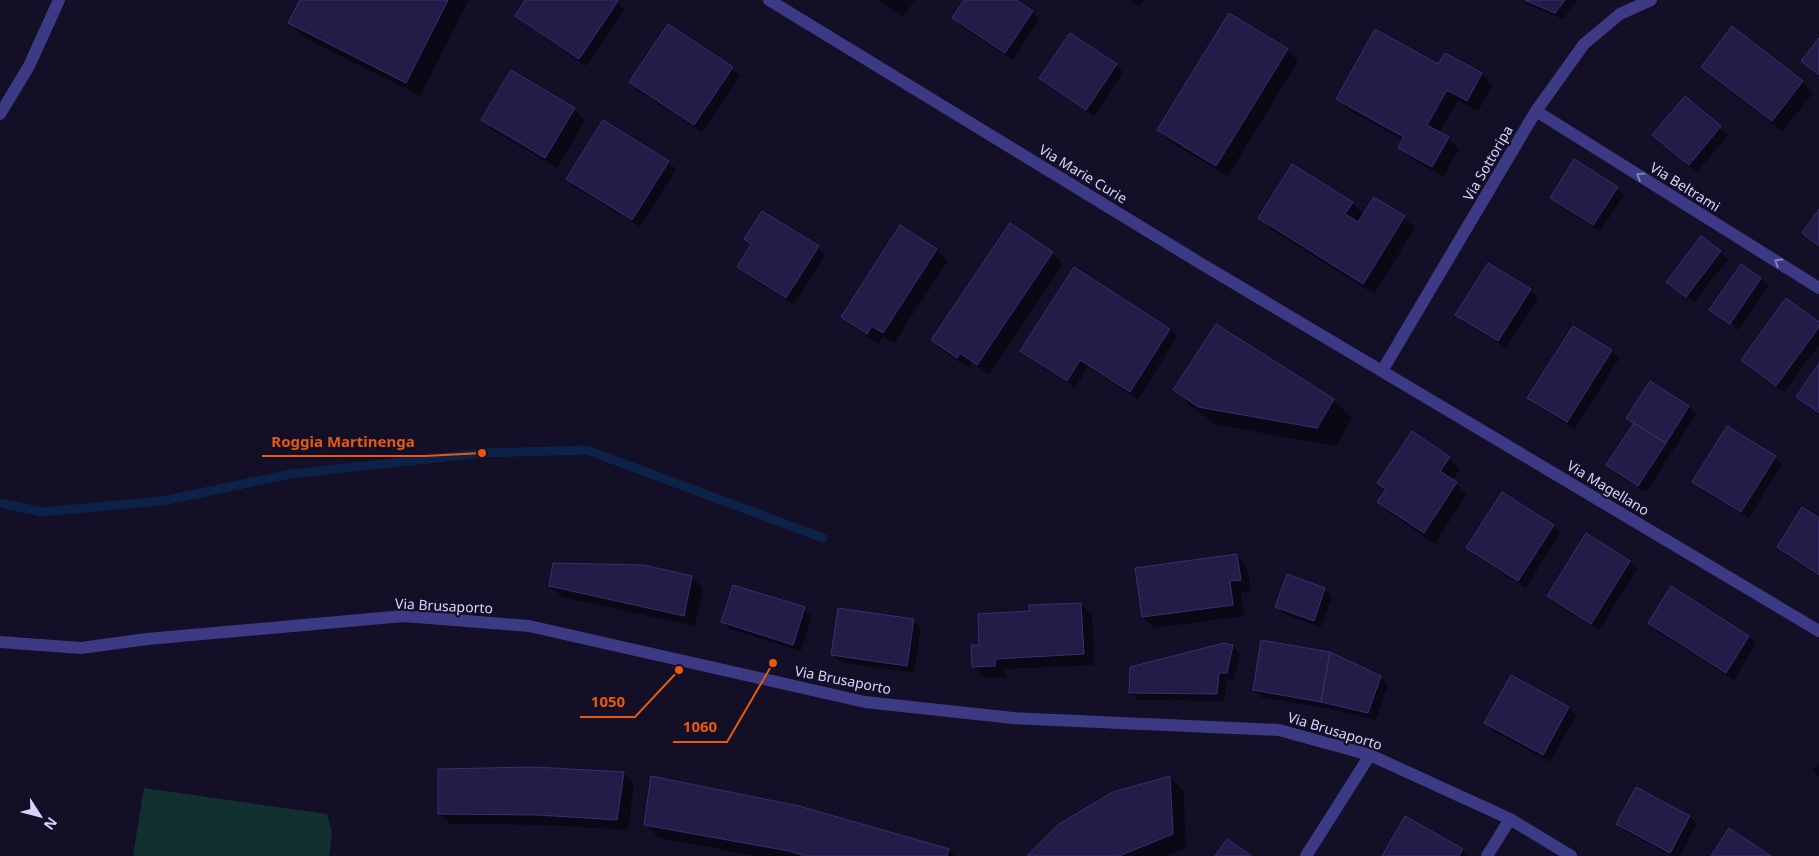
<svg xmlns="http://www.w3.org/2000/svg" width="1819" height="856" font-family="'Noto Sans',sans-serif">
	<style>
		.green { fill: #12302f }
		.shadow { fill: #0007; fill-rule: evenodd }
		.lines { fill: none; stroke-linecap: round; stroke-linejoin: round }
		.stream { stroke: #0c2248; stroke-width: 9 }
		.building { fill: #241b47; stroke: #3b2d73 }
		.minor { stroke: #3d3a85; stroke-width: 12 }
		.tertiary { stroke: #3d3a85; stroke-width: 12 }
		.oneway { stroke: #837fbc }
		.labels { text-anchor: middle; stroke-width: 4.5; stroke-linejoin: round; paint-order: stroke }
		.street-label { font-size: 14px; fill: #d9d4ff; stroke: #130f26 }
		.leader { fill: none; stroke: #e8590c; stroke-width: 2 }
		.callout-dot { fill: #e8590c; stroke: #130f26; stroke-width: 2 }
		.callout-label { font-size: 15px; text-anchor: middle; font-weight: bold; fill: #e8590c; stroke: #130f26; stroke-width: 4.5; stroke-linejoin: round; paint-order: stroke }
	</style>
	<rect width="100%" height="100%" fill="#130f26"/>
	<!-- green -->
	<path class="green" d="M144 788 327 814 332 833 329 856H133Z"/>
	<!-- shadow -->
	<path class="shadow" d="M302 0H469L420 96 304 37 290 23Z
		M527 0H615L625 9 586 66 524 23 516 16Z
		M877 0H915L903 17Z
		M966 0H1013L1032 12 1039 20 1013 60 961 26 954 18Z
		M1130 0H1144L1139 7Z
		M1522 0H1577L1563 19 1526 4Z
		M1287 50 1298 61 1228 176 1169 141 1158 130Z
		M1445 54 1482 74 1493 85 1478 111 1458 100 1439 133 1448 138 1459 149 1443 177 1411 158 1399 147 1403 140 1349 110 1338 99 1439 66ZM1349 105 1410 139 1409 141 1349 108Z
		M1116 65 1123 72 1094 116 1048 85 1041 78Z
		M1703 67 1802 82 1813 93 1783 131 1714 78Z
		M732 68 740 75 702 132 638 90 631 82Z
		M511 72 574 109 585 120 557 168 493 130 482 119Z
		M1685 98 1728 135 1697 172 1661 142Z
		M668 162 676 169 640 227 575 187 567 179Z
		M1617 188 1624 195 1600 232 1559 205 1551 198Z
		M1352 203 1364 215 1404 217 1415 228 1374 294 1271 229 1260 218Z
		M1010 225 1052 253 1063 264 989 375 972 363 969 368 943 351 932 340Z
		M1701 237 1728 259 1694 303 1668 282Z
		M745 239 818 247 825 255 794 305 746 274 738 267 752 245Z
		M937 250 948 261 894 343 883 336 879 344 854 328 843 317Z
		M1761 279 1768 286 1738 330 1734 328 1736 326 1718 314V316L1711 310Z
		M1530 290 1538 298 1506 348 1464 322 1457 315Z
		M1819 323V345L1784 392 1750 368 1743 360Z
		M1217 325 1334 400 1352 418 1336 446 1217 425 1193 408 1174 390Z
		M1574 327 1612 351 1619 359 1574 429 1536 405 1529 398Z
		M1170 329 1177 337 1138 399 1088 367 1075 388 1029 358 1021 351Z
		M1819 365V415L1809 408 1798 397Z
		M1650 382 1689 407 1696 415 1646 492 1615 473 1608 465 1634 424 1627 417Z
		M1412 433 1449 458 1460 469 1452 481 1467 494 1435 544 1390 513 1379 502 1387 491 1379 483Z
		M1775 457 1782 464 1749 518 1701 489 1694 481Z
		M1819 520V576L1786 555 1778 547Z
		M1553 526 1560 533 1526 588 1475 555 1467 548Z
		M1586 535 1630 562 1637 569 1599 630 1556 604 1548 596Z
		M1236 555 1247 566 1251 591 1241 592 1244 616 1154 628 1143 617Z
		M644 567 692 577 703 588 695 626 562 597 551 586Z
		M1325 589 1332 596 1321 627 1284 614 1277 607Z
		M1081 604 1092 615 1094 665 1005 669 1006 677 985 678 974 667 980 646 1031 612Z
		M804 608 812 616 801 651 730 629 723 622Z
		M913 621 921 628 914 673 840 662 832 654Z
		M1649 623 1748 637 1756 644 1734 680 1657 631Z
		M1233 646 1240 654 1234 680H1227L1224 701 1138 700 1130 692Z
		M1512 676 1569 708 1576 716 1550 762 1493 731 1486 723Z
		M1380 677 1388 685 1376 720 1330 709 1261 697 1254 689Z
		M1819 762V777L1813 771Z
		M623 773 634 784 628 830 550 825 450 824 439 813Z
		M1170 777 1184 791 1186 848 1165 856H1029Z
		M1636 789 1690 817 1697 824 1680 856H1672L1625 831 1618 824Z
		M645 824 949 850 955 856H757L659 838Z
		M1462 850 1468 856H1383Z"/>
	<g class="lines">
		<!-- stream -->
		<path class="stream" d="M0 503 42 512 162 501 291 474 482 453 587 450 823 538"/>
	</g>
	<!-- building -->
	<path class="building" d="M300 0H448L406 83 288 23Z
		M525 0H617L618 1 579 59 515 16Z
		M964 0H1016L1033 11 1005 53 952 18Z
		M1524 0H1565L1555 13Z
		M1229 13 1288 49 1216 166 1157 130Z
		M668 24 733 67 694 125 629 82Z
		M1732 26 1803 81 1772 121 1701 67Z
		M1375 29 1438 64 1445 53 1482 73 1467 101 1447 90 1427 125 1449 137 1432 167 1398 148 1404 137 1336 99Z
		M1070 33 1117 64 1086 110 1039 78Z
		M1819 38V75L1801 61Z
		M511 70 575 108 545 158 481 120Z
		M1685 96 1721 126 1689 165 1652 135Z
		M603 120 669 161 632 220 566 179Z
		M1574 159 1618 187 1593 225 1550 198Z
		M1292 164 1353 202 1345 214 1358 222 1374 197 1405 216 1363 284 1258 218Z
		M1819 209V246L1802 233Z
		M762 211 819 246 786 298 737 267 751 244 744 239Z
		M1010 223 1053 252 977 365 960 353 957 358 931 340Z
		M900 225 937 249 883 333 872 326 867 334 841 317Z
		M1701 236 1721 251 1686 297 1666 282Z
		M1488 263 1531 289 1498 341 1455 315Z
		M1741 264 1761 278 1730 324 1709 310Z
		M1074 267 1170 329 1130 392 1080 360 1067 381 1020 351Z
		M1786 298 1819 322V327L1776 386 1741 360Z
		M1216 324 1334 399 1317 428 1198 407 1173 390Z
		M1573 326 1612 350 1567 422 1527 398Z
		M1819 363V413L1796 397Z
		M1650 381 1689 406 1666 443 1626 418Z
		M1634 423 1666 443 1638 486 1606 465Z
		M1727 426 1776 456 1741 512 1692 482Z
		M1412 431 1450 457 1440 471 1457 482 1424 533 1377 502 1386 489 1377 483Z
		M1502 492 1554 525 1518 581 1466 548Z
		M1802 507 1819 518V575L1777 547Z
		M1586 533 1630 561 1591 624 1547 596Z
		M1237 554 1241 580 1230 581 1233 605 1142 617 1135 568Z
		M553 563 644 565 692 576 684 616 549 586Z
		M1287 574 1325 588 1314 621 1275 607Z
		M733 585 805 607 793 645 721 622Z
		M1671 586 1749 636 1726 673 1648 623Z
		M1081 603 1084 654 995 659V666L972 667 971 645H979L978 614 1030 611 1029 605Z
		M838 608 914 619 907 666 831 655Z
		M1261 640 1330 652 1321 702 1253 690Z
		M1224 643 1233 645 1227 673H1219L1217 694 1129 693 1130 667Z
		M1330 652 1381 676 1368 713 1321 702Z
		M1511 675 1569 707 1543 755 1484 723Z
		M534 767 624 772 617 820 538 815 438 814V769Z
		M651 776 799 806 949 849 947 856H805L789 851 644 825Z
		M1170 776 1173 834 1119 856H1027L1059 824 1113 792Z
		M1636 787 1690 816 1670 853 1616 824Z
		M1405 816 1463 849 1459 856H1382Z
		M1729 828 1771 856H1711Z
		M1227 839 1252 856H1215Z"/>
	<g class="lines">
		<!-- minor -->
		<path class="minor" d="M769 0 1200 263 1819 631
			M1536 111 1819 288
			M1382 371 1536 111 1584 44 1620 14 1651 0
			M0 642 81 648 147 639 404 616 529 626 865 702 1013 718 1279 730 1370 755 1510 819 1571 856
			M1306 856 1370 755
			M1487 856 1510 819"/>
		<!-- tertiary -->
		<path class="tertiary" d="M0 114 29 66 59 0"/>
	</g>
	<!-- one-way arrows -->
	<defs><path id="oneway-chevron" d="M-2-3.5L2.5 0L-2 3.5" fill="none" stroke-width="1.6" stroke-linecap="round" stroke-linejoin="round" transform="scale(1.25)"/></defs>
	<g class="oneway">
		<use href="#oneway-chevron" transform="translate(1640 176) rotate(-148)"/>
		<use href="#oneway-chevron" transform="translate(1778 262) rotate(-148)"/>
	</g>
	<g class="labels">
		<!-- street labels -->
		<g class="street-label">
			<text transform="translate(1488 163) rotate(-60)" y="5">Via Sottoripa</text>
			<text transform="translate(1083 174) rotate(31)" y="5">Via Marie Curie</text>
			<text transform="translate(1685 187) rotate(32)" y="5">Via Beltrami</text>
			<text transform="translate(1608 488) rotate(31)" y="5">Via Magellano</text>
			<text transform="translate(444 606) rotate(3)" y="5">Via Brusaporto</text>
			<text transform="translate(843 680) rotate(11)" y="5">Via Brusaporto</text>
			<text transform="translate(1335 731) rotate(17)" y="5">Via Brusaporto</text>
		</g>
	</g>
	<!-- callouts -->
	<path class="leader" d="M482 453L425 456H262M679 670L635 717H580M773 663L727 742H673"/>
	<g class="callout-dot">
		<circle cx="482" cy="453" r="5"/>
		<circle cx="679" cy="670" r="5"/>
		<circle cx="773" cy="663" r="5"/>
	</g>
	<g class="callout-label">
		<text x="343" y="447">Roggia Martinenga</text>
		<text x="608" y="707">1050</text>
		<text x="700" y="732">1060</text>
	</g>
	<!-- north arrow -->
	<g transform="translate(40 816) rotate(126)" stroke="#130f26" stroke-width="4" paint-order="stroke">
	<path d="M0-4L9 19L0 12L-9 19Z" fill="#d9d4ff"/>
	<text y="-8" font-size="14" font-weight="bold" text-anchor="middle" fill="#d9d4ff">N</text>
	</g>
</svg>
